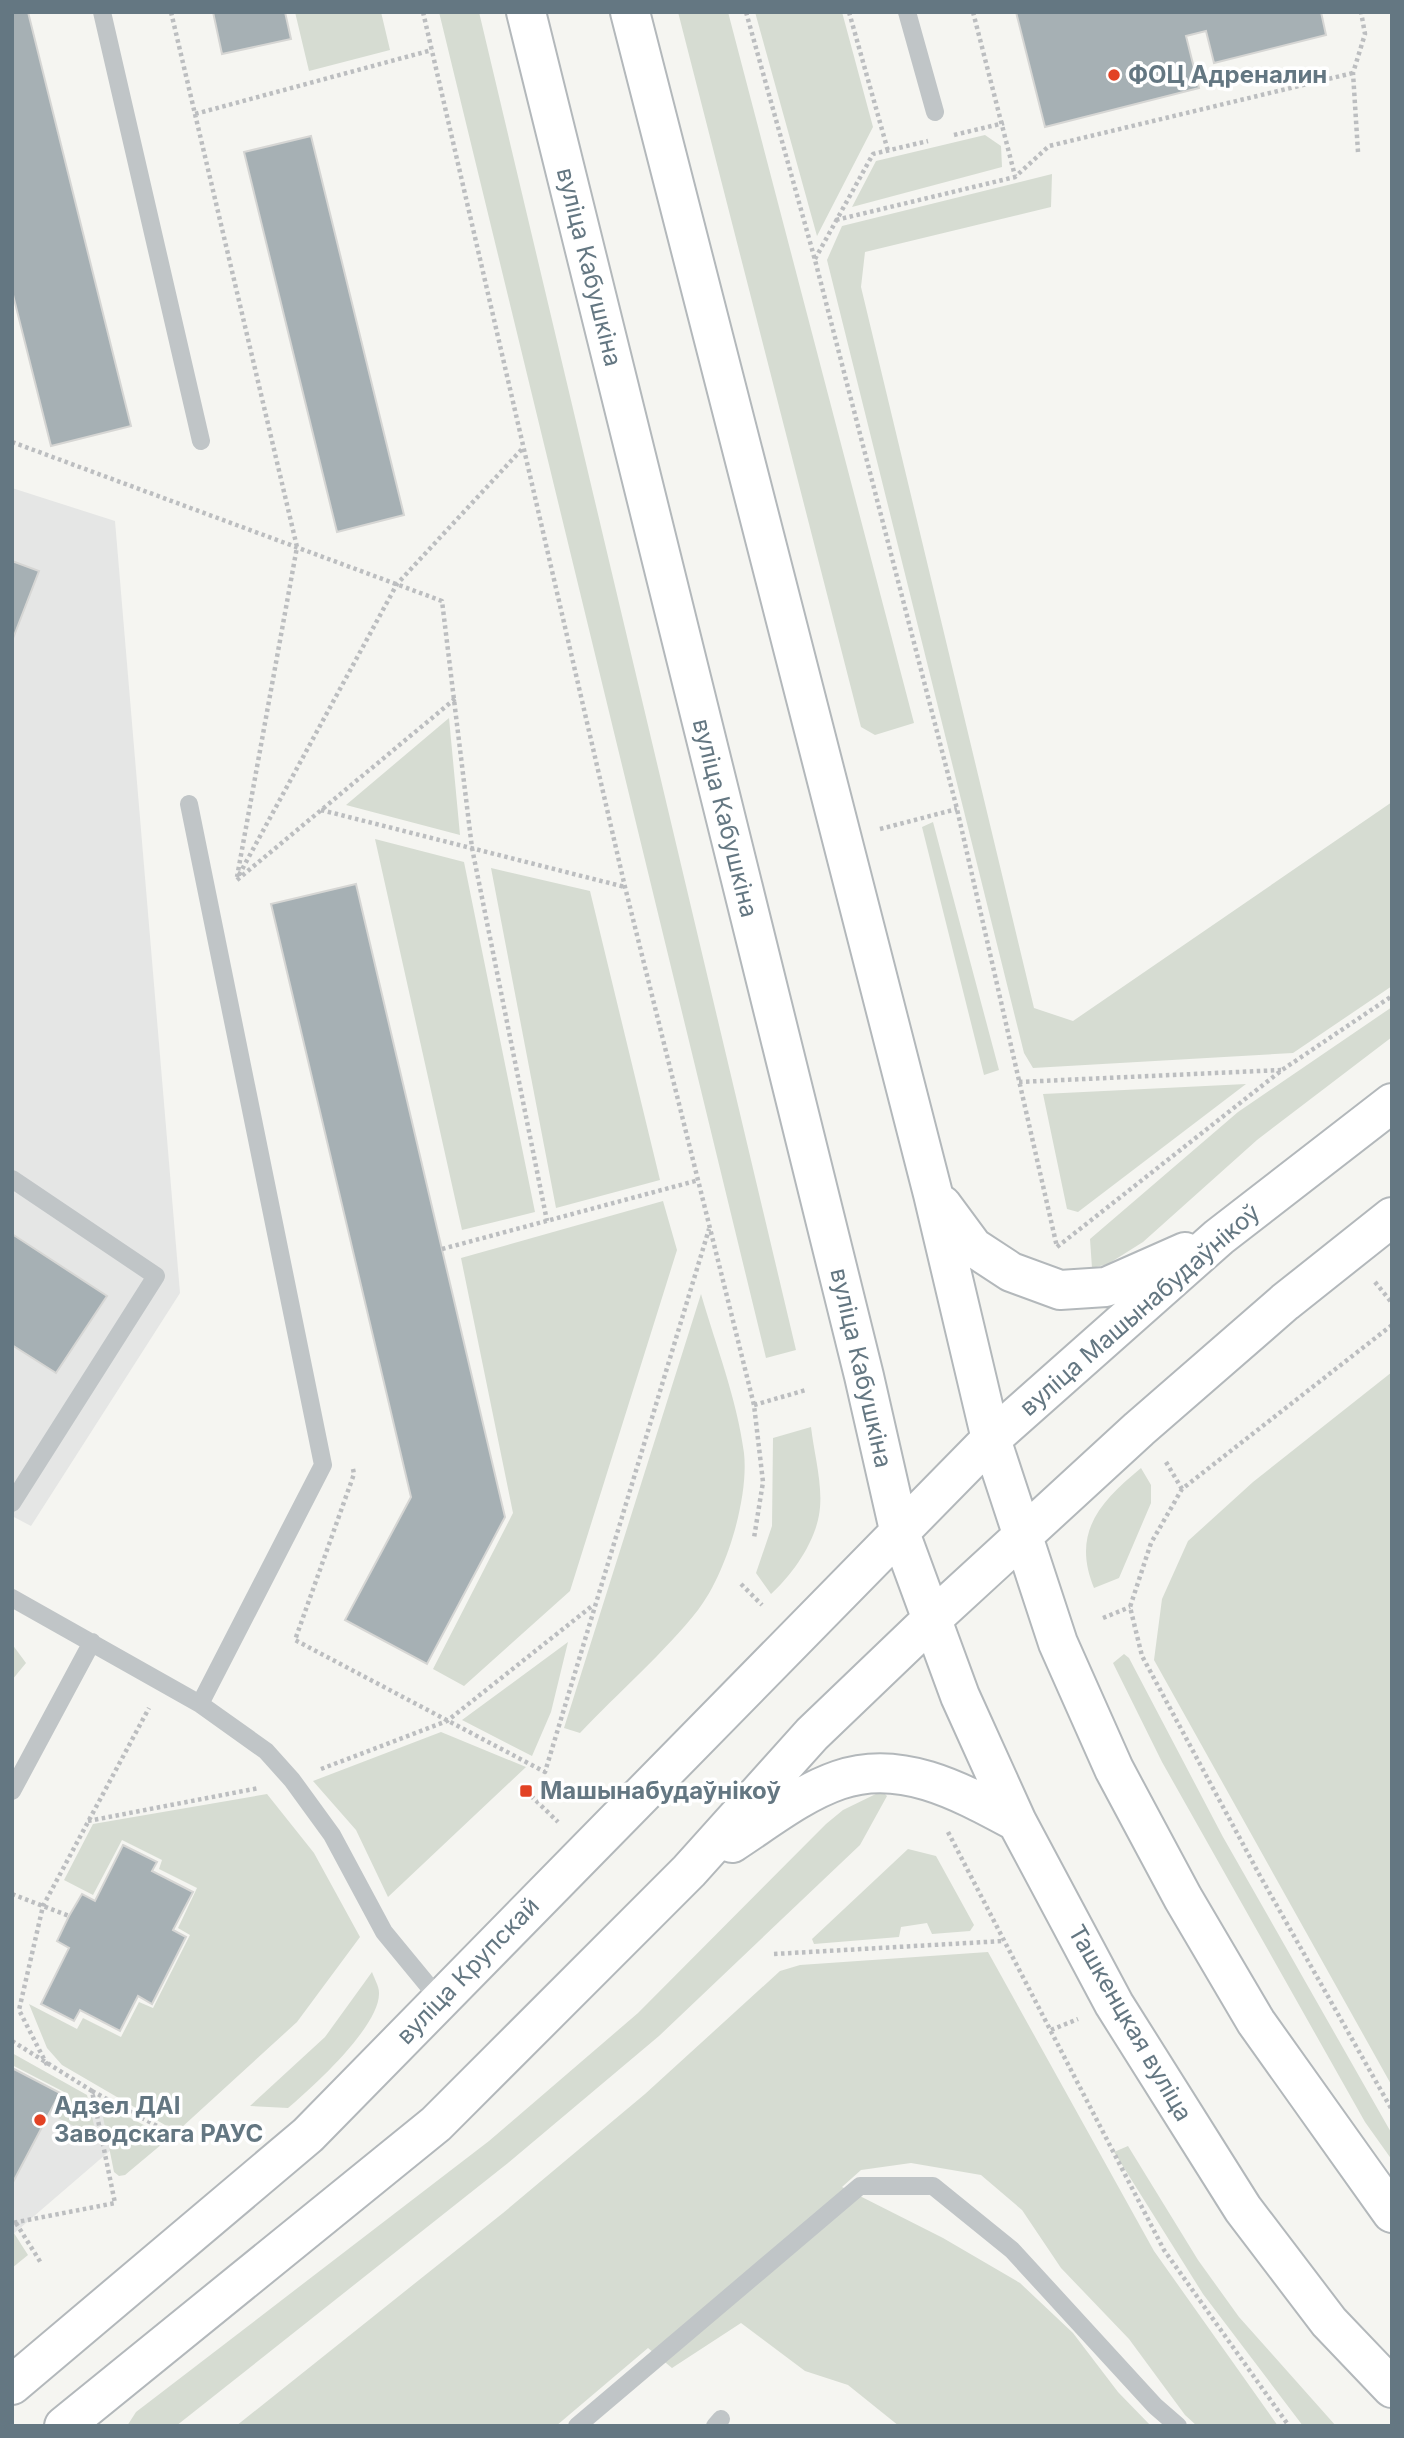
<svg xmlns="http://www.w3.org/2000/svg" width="1404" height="2438" font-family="Inter,sans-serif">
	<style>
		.built { fill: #e5e6e5 }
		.green { fill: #d6dcd2 }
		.building { fill: #a6b0b4; stroke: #d6d6d4; stroke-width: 2 }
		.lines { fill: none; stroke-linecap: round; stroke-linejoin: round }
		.primary-casing { stroke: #b3b8bb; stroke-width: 42 }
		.path { stroke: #bcbec0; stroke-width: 4.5; stroke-dasharray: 3.5 3.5; stroke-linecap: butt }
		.service { stroke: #c0c5c7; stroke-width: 18 }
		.primary { stroke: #fff; stroke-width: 38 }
		.poi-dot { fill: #e24224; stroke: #fff; stroke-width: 2.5 }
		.labels { text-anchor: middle; stroke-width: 7; stroke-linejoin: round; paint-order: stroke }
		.poi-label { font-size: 24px; font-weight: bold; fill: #647782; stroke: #fff; text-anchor: start }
		.street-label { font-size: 24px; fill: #647782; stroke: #fff }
	</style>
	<rect width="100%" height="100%" fill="#f5f5f1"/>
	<!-- built -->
	<path class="built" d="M12 488 115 521 180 1293 31 1526 12 1516Z
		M12 2068 134 2130 12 2235Z"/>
	<!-- green -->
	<path class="green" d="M295 12H381L390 50 309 71Z
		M439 12H479L796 1350 766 1358Z
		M678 12H728L914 723 875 735 861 727Z
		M755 12H842L873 127 817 236Z
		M985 135 1001 146 1002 167 852 207 876 161Z
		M1052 174 1051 207 865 252 861 287 1034 1008 1073 1021 1392 802V986L1293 1053 1033 1068 1024 1053 827 260 842 226Z
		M449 718 460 835 346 805Z
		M933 822 999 1070 984 1075 922 827Z
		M375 839 464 862 535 1212 462 1230Z
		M491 868 590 891 660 1180 556 1208Z
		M1392 1007V1037L1257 1140 1143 1242 1108 1264 1092 1268 1090 1239 1238 1112Z
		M1246 1084 1078 1212 1067 1209 1043 1094Z
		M663 1201 677 1250 570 1591 464 1686 433 1669 513 1513 461 1258Z
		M701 1294C716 1346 737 1399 744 1453 749 1498 726 1574 698 1610 666 1651 617 1694 580 1733L564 1728Z
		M1392 1372V2086L1154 1660 1162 1599 1188 1541 1253 1482Z
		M811 1427C814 1454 824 1488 819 1515 814 1544 792 1575 771 1594L756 1573 772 1526 773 1438Z
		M1141 1468 1151 1485V1503L1119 1578 1094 1588C1071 1532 1101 1501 1141 1468Z
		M568 1642 551 1712 532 1756 462 1720Z
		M12 1644 26 1663 12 1680Z
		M1124 1654 1129 1658 1223 1837 1392 2134V2160L1365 2122 1162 1762 1113 1663Z
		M441 1732 526 1767 388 1897 356 1830 313 1781Z
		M882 1791 887 1796 860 1845 659 2036 508 2163 176 2426H127L136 2412 489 2141 638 2013 826 1824 843 1810Z
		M267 1794 314 1853 360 1937 297 2022 181 2128 165 2125 62 2065 47 2048 29 2004 77 2029 83 2018 121 2037 139 2002 153 2008 190 1935 178 1928 197 1888 159 1869 162 1860 122 1840 93 1895 64 1880 93 1824Z
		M908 1849 936 1856 974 1925 970 1931 932 1934 927 1923 901 1927 899 1937 814 1944 812 1939Z
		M988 1952 1154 2251 1278 2426H1197L1185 2415 1129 2339 1061 2268 1022 2210 981 2175 911 2163 861 2170 842 2187 943 2238 1020 2283 1073 2333 1118 2392 1151 2426H899L848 2385 805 2371 741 2323 672 2368 648 2348 556 2426H236L503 2213 645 2094 780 1971 800 1965Z
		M372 1972C374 1978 379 1986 379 1993 380 2026 313 2087 288 2108L250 2106 325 2037Z
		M12 2053 87 2095 97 2138 56 2117 68 2094 12 2065Z
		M100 2102 161 2134 162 2144 125 2175 119 2176 114 2172Z
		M1128 2146 1198 2260 1239 2317 1336 2426H1303L1203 2294 1114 2152Z
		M12 2230 28 2255 12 2268Z"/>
	<!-- building -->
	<path class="building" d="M12 12H28L131 426 51 446 12 291Z
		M213 12H285L291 39 222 54Z
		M1016 12H1321L1326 35 1214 63 1206 31 1186 36 1199 88 1045 127Z
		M311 136 404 515 337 532 244 152Z
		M12 561 39 571 12 641Z
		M356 884 505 1517 427 1664 345 1620 411 1497 271 904Z
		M12 1234 107 1296 56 1373 12 1345Z
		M123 1845 157 1862 152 1871 193 1892 173 1930 186 1937 152 2004 138 1996 120 2031 80 2010 74 2021 41 2004 69 1948 57 1941 69 1916 82 1894 95 1901Z
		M12 2068 60 2093 12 2184Z"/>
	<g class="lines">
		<defs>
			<path id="primary" d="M526 12 864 1376 899 1530 960 1696 1017 1822 1114 2004 1243 2209 1329 2322 1392 2388
				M630 12 933 1194 991 1439 1058 1643 1114 1769 1183 1898 1256 2022 1392 2213
				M942 1205 973 1247 1011 1272 1060 1290 1106 1287 1185 1252
				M732 1843C766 1821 801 1793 839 1780 902 1758 963 1793 1017 1822
				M12 2385 308 2135 991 1439 1219 1237 1392 1103
				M64 2426 436 2124 689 1871 812 1734 931 1620 1139 1429 1285 1302 1392 1217"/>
		</defs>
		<!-- primary casing -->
		<use href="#primary" class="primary-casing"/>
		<!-- path -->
		<path class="path" d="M171 12 195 114 432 50
			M423 12 625 887 754 1405 763 1482 754 1538
			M746 12 815 260 957 809 1057 1247
			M849 12 888 151
			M973 12 1015 176
			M195 114 297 547 237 877
			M954 135 1004 123
			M1358 152 1353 73 1365 34 1361 12
			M836 220 1015 177 1049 146 1353 73
			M815 259 873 154 928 141
			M12 442 442 601 472 848 547 1221
			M321 810 625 887
			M880 829 957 809
			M239 875 397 584 523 448
			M237 880 456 698
			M1019 1082 1281 1070
			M1057 1247 1282 1070 1392 996
			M442 1249 699 1180
			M1375 1282 1392 1303
			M1392 1325 1182 1489 1151 1543 1130 1607 1142 1656 1259 1874 1392 2110
			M754 1405 806 1390
			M1166 1462 1182 1489
			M353 1469 354 1474 295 1640 545 1772 709 1229
			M741 1584 762 1605
			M1103 1618 1130 1607
			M321 1769 447 1721 592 1606
			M526 1791 558 1822
			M88 1821 259 1788
			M948 1832 1164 2250 1289 2426
			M12 1894 69 1916
			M774 1954 1003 1941
			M1051 2030 1078 2019
			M12 2041 92 2091 115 2203 12 2223
			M47 2065 19 2010 43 1906 149 1708
			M92 2091 183 2140
			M16 2223 41 2263"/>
		<!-- service -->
		<path class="service" d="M102 12 201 441
			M907 12 935 112
			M189 804 323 1465 200 1704
			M12 1179 156 1276 12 1503
			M12 1598 200 1704 266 1751 292 1780 332 1835 384 1932 440 2000
			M12 1791 92 1642
			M577 2426 860 2186H933L1012 2250 1155 2406 1178 2426
			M715 2426 721 2419"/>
		<!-- primary -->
		<use href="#primary" class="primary"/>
	</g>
	<!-- markers -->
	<g class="poi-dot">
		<circle cx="1114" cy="75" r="7"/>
		<rect x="519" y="1784" width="14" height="14" rx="3.5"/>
		<circle cx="40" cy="2120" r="7"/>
	</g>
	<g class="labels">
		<!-- poi labels -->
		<g class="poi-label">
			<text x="1128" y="83">ФОЦ Адреналин</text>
			<text x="540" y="1799">Машынабудаўнікоў</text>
			<text x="54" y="2114">Адзел ДАІ<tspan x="54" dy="28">Заводскага РАУС</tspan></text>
		</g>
		<!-- street labels -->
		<g class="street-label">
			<text transform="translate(589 267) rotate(76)" y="8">вуліца Кабушкіна</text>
			<text transform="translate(725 818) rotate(76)" y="8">вуліца Кабушкіна</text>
			<text transform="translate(1140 1310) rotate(-41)" y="8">вуліца Машынабудаўнікоў</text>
			<text transform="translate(861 1368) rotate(77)" y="8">вуліца Кабушкіна</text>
			<text transform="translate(468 1971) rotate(-46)" y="8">вуліца Крупскай</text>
			<text transform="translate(1130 2023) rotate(60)" y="8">Ташкенцкая вуліца</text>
		</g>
	</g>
	<!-- border -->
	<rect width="1404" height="2438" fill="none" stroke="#647782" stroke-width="28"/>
</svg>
